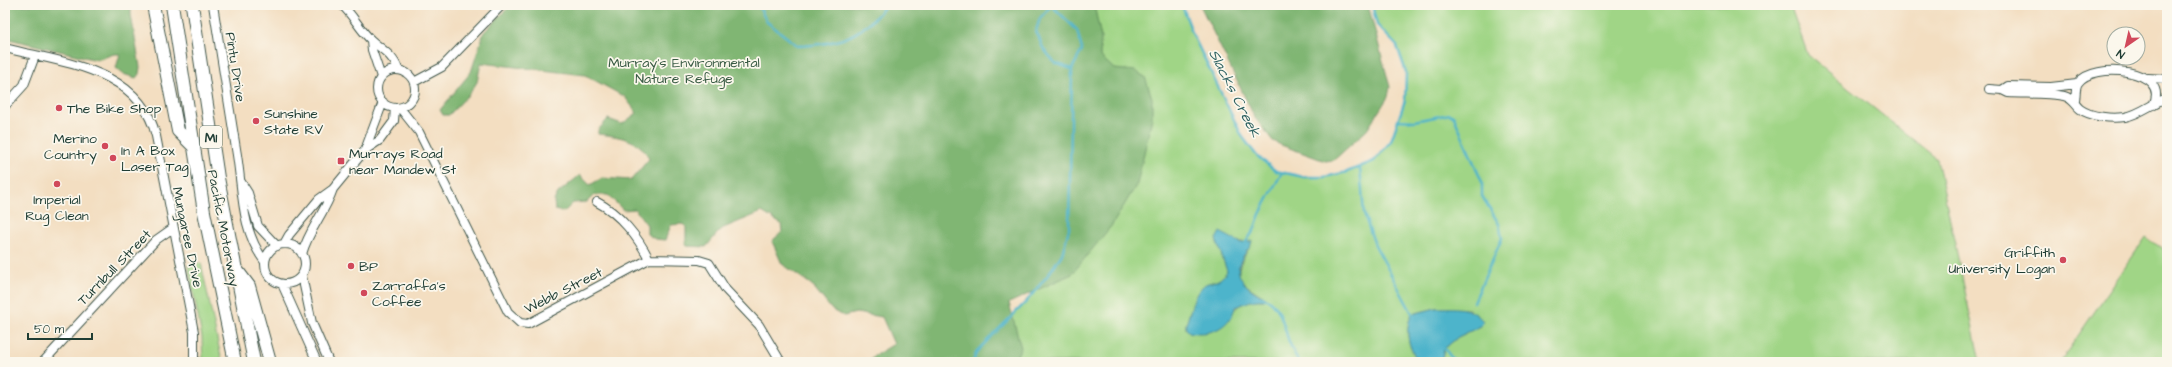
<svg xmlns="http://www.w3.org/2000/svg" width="2172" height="367" font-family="'Architects Daughter',sans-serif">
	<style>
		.green { fill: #a0d586; stroke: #60895d; fill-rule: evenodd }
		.forest { fill: #80b673; stroke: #507a54 }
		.water { fill: #4db4cb; stroke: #367880 }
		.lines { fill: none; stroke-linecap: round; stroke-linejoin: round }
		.stream { stroke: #4db4cb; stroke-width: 2.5 }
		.minor-casing { stroke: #3f5549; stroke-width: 10 }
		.highway-casing { stroke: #3f5549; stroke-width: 14 }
		.minor { stroke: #fff; stroke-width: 8 }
		.highway { stroke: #fff; stroke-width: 12 }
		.poi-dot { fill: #d1495b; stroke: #fbf7ec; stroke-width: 1.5 }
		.labels { text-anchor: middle; stroke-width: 3.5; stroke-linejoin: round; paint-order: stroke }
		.shield { fill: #fbf7ec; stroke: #61756b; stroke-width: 1 }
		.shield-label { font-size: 13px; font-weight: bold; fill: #1f3d34 }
		.park-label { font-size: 14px; fill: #395b44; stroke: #fbf7ec }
		.street-label { font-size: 14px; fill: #1f3d34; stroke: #fbf7ec }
		.poi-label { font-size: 14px; fill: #1f3d34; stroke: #fbf7ec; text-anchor: start }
		.water-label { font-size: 15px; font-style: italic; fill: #2d6161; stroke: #fbf7ec }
	</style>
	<rect width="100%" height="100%" fill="#fbf7ec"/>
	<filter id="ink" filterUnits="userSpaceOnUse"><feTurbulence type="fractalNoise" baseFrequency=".025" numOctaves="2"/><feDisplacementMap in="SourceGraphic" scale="8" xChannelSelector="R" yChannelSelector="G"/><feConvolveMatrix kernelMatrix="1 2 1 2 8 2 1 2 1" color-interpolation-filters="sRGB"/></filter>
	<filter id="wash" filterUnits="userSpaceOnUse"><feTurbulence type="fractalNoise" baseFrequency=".012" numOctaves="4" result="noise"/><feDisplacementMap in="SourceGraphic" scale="16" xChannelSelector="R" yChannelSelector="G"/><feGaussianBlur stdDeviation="0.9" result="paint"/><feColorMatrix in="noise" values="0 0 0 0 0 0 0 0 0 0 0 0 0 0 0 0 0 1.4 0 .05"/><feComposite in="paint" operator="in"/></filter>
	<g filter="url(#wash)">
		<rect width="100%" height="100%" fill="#f3dec1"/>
		<!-- green -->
		<path class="green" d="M1051 5H1182L1193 35 1242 136 1257 156 1276 171 1304 177H1324L1347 172 1374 161 1391 141 1405 100 1406 72 1397 46 1377 25 1372 5H1790L1808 55 1937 159 1980 362H1441L1444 349 1458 337 1480 326 1469 309 1436 308 1412 314C1404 328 1408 351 1420 362H973L1048 275ZM1216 239C1224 239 1244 244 1249 241L1251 245C1230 277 1237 280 1266 298L1264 300C1235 297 1234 315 1216 330L1189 332 1186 329V324C1191 312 1193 296 1202 287 1210 279 1218 286 1227 271Z
			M2146 237 2167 252V362H2060Z
			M201 263 222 362H203L202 337 188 265Z"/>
		<!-- forest -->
		<path class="forest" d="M5 5H131V15L140 67 139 74 136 78 123 74 116 68 120 54H114L97 60 5 38Z
			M511 5H1094L1101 37 1100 56 1114 69 1135 71 1145 77 1152 98V118L1137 184 1112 225 1072 274 1009 303 1021 348 1013 362H869L874 356 894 344 882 317 856 313 844 316 832 310 812 285 782 264 772 241 782 232 781 224 762 212 721 229 706 247 686 246V226L682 224 671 225 665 240 655 239 647 234V225L635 209 623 210 608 195H594L587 202 573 203 564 212 555 210 554 201 558 193 580 175 590 185 602 178 631 180 649 159C642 139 617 136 598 134V130L608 119 622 124 637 113 625 97 585 75 481 63 477 82 470 93 449 115H443L440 110 471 72 484 32Z
			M1200 5H1368L1390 87 1388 97 1367 130 1334 160 1325 161 1281 145 1273 141 1255 118Z"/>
		<!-- water -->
		<path class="water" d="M1220 232 1241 243 1252 241C1251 247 1247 250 1244 255 1229 276 1248 289 1266 298L1264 300C1252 299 1246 303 1235 307 1230 328 1210 336 1189 332L1186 329V324C1191 312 1192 297 1202 287 1209 279 1218 286 1227 271L1216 239Z
			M1436 308C1454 308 1470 305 1483 321L1481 326 1458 337 1444 349 1441 362H1420C1408 351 1404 328 1412 314Z"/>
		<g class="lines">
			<!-- stream -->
			<path class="stream" d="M758 5 767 22 798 46C839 44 860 38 886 5
				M1182 5 1193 35 1242 136 1257 156 1276 171 1304 177H1324L1347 172 1374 161 1391 141 1405 100 1406 72 1397 46 1377 25 1372 5
				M1051 6 1040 18 1036 31 1043 48 1055 63 1072 69
				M1399 120 1414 121 1450 114 1454 117 1482 182V196L1499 224 1502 238 1474 302
				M1360 167 1364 214 1375 245 1413 315
				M1244 245 1254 230 1260 214 1282 172
				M1262 297C1279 304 1281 316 1286 332 1288 342 1294 352 1298 362
				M1443 347 1455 362
				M973 362 977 351 1026 302 1048 275 1062 254 1069 229 1072 69 1082 50 1077 30 1051 5
				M1702 362 1704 361"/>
		</g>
	</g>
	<g filter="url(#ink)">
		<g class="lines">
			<defs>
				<path id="minor" d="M213 5C221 55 229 105 237 155 243 193 241 230 265 262
					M342 5C353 15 360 30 371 40 381 49 393 55 398 69
					M371 40 372 50 381 77
					M5 48C62 63 140 68 156 136L189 306 194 332V362
					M377 89a19 19 0 1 1 38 0a19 19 0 1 1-38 0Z
					M2148 78 2167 79
					M414 82 442 67 502 5
					M1989 89 2002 90 2008 93C2026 94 2046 93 2064 96 2073 98 2074 104 2080 109 2091 117 2112 119 2125 117 2141 114 2152 103 2167 98
					M2002 90 2008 86 2051 87 2077 84
					M2075 101C2076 96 2075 87 2078 83 2093 61 2172 69 2153 105
					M5 106 24 85 35 56
					M400 108 419 132 508 312 520 323 528 324 649 259 699 260 709 263 726 290 759 325 781 362
					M365 150 383 102
					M241 182 248 193 258 226 277 246
					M597 202C620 214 638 237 649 259
					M265 264a20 20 0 1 1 40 0a20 20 0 1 1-40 0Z
					M284 244 289 235 319 199 333 189 365 150 380 140 394 121 395 108
					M302 254C309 229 325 213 333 189
					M302 276 312 323 329 362
					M282 284 317 362
					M43 362 156 240 173 228"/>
				<path id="highway" d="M153 5 178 131 193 146
					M172 5 204 212 235 362
					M192 5 218 178 254 362
					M237 270 249 286 270 362"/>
			</defs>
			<!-- minor casing -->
			<use href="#minor" class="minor-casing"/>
			<!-- highway casing -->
			<use href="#highway" class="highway-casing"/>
			<!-- minor -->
			<use href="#minor" class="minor"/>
			<!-- highway -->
			<use href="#highway" class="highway"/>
		</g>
	</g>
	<!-- markers -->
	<g class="poi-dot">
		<circle cx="59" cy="108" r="4"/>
		<circle cx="256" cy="121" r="4"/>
		<circle cx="105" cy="146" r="4"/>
		<circle cx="113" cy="158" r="4"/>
		<rect x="337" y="157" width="8" height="8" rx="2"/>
		<circle cx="57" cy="184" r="4"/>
		<circle cx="2063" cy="260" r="4"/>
		<circle cx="351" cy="266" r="4"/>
		<circle cx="364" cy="293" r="4"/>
	</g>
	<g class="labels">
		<!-- shield labels -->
		<rect class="shield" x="200" y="126" width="22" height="22" rx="3"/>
		<g class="shield-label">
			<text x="211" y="142">M1</text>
		</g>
		<!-- park labels -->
		<g class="park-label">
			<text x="684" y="67">Murray's Environmental<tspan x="684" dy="16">Nature Refuge</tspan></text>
		</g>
		<!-- street labels -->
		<g class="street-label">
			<text transform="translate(236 67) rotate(81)" y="5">Pintu Drive</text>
			<text transform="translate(224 228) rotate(79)" y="5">Pacific Motorway</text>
			<text transform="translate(188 237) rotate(78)" y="5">Mungaree Drive</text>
			<text transform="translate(114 267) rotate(-46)" y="5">Turnbull Street</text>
			<text transform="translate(563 290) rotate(-27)" y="5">Webb Street</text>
		</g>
		<!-- poi labels -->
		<g class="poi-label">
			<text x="67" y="113">The Bike Shop</text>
			<text x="264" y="118">Sunshine<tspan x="264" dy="16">State RV</tspan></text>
			<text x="97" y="143" text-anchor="end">Merino<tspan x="97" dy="16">Country</tspan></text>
			<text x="121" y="155">In A Box<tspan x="121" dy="16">Laser Tag</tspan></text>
			<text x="349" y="158">Murrays Road<tspan x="349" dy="16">near Mandew St</tspan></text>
			<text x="57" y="204" text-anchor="middle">Imperial<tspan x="57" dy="16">Rug Clean</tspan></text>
			<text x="2055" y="257" text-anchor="end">Griffith<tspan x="2055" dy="16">University Logan</tspan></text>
			<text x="359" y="271">BP</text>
			<text x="372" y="290">Zarraffa's<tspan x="372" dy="16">Coffee</tspan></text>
		</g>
		<!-- water labels -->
		<g class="water-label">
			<text transform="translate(1235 93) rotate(63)" y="5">Slacks Creek</text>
		</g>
	</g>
	<!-- margin -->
	<rect width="2172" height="367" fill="none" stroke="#fbf7ec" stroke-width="20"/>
	<!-- north arrow -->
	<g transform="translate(2126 46) rotate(214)"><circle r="19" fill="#fbf7ec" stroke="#a3ada2"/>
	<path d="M0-3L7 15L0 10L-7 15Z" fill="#d1495b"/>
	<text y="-6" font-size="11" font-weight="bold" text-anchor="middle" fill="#1f3d34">N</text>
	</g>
	<!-- scale -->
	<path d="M28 333v6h64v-6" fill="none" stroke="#1f3d34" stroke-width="2"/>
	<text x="34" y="333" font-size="12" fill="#1f3d34" stroke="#fbf7ec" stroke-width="3" paint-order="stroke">50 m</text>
</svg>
